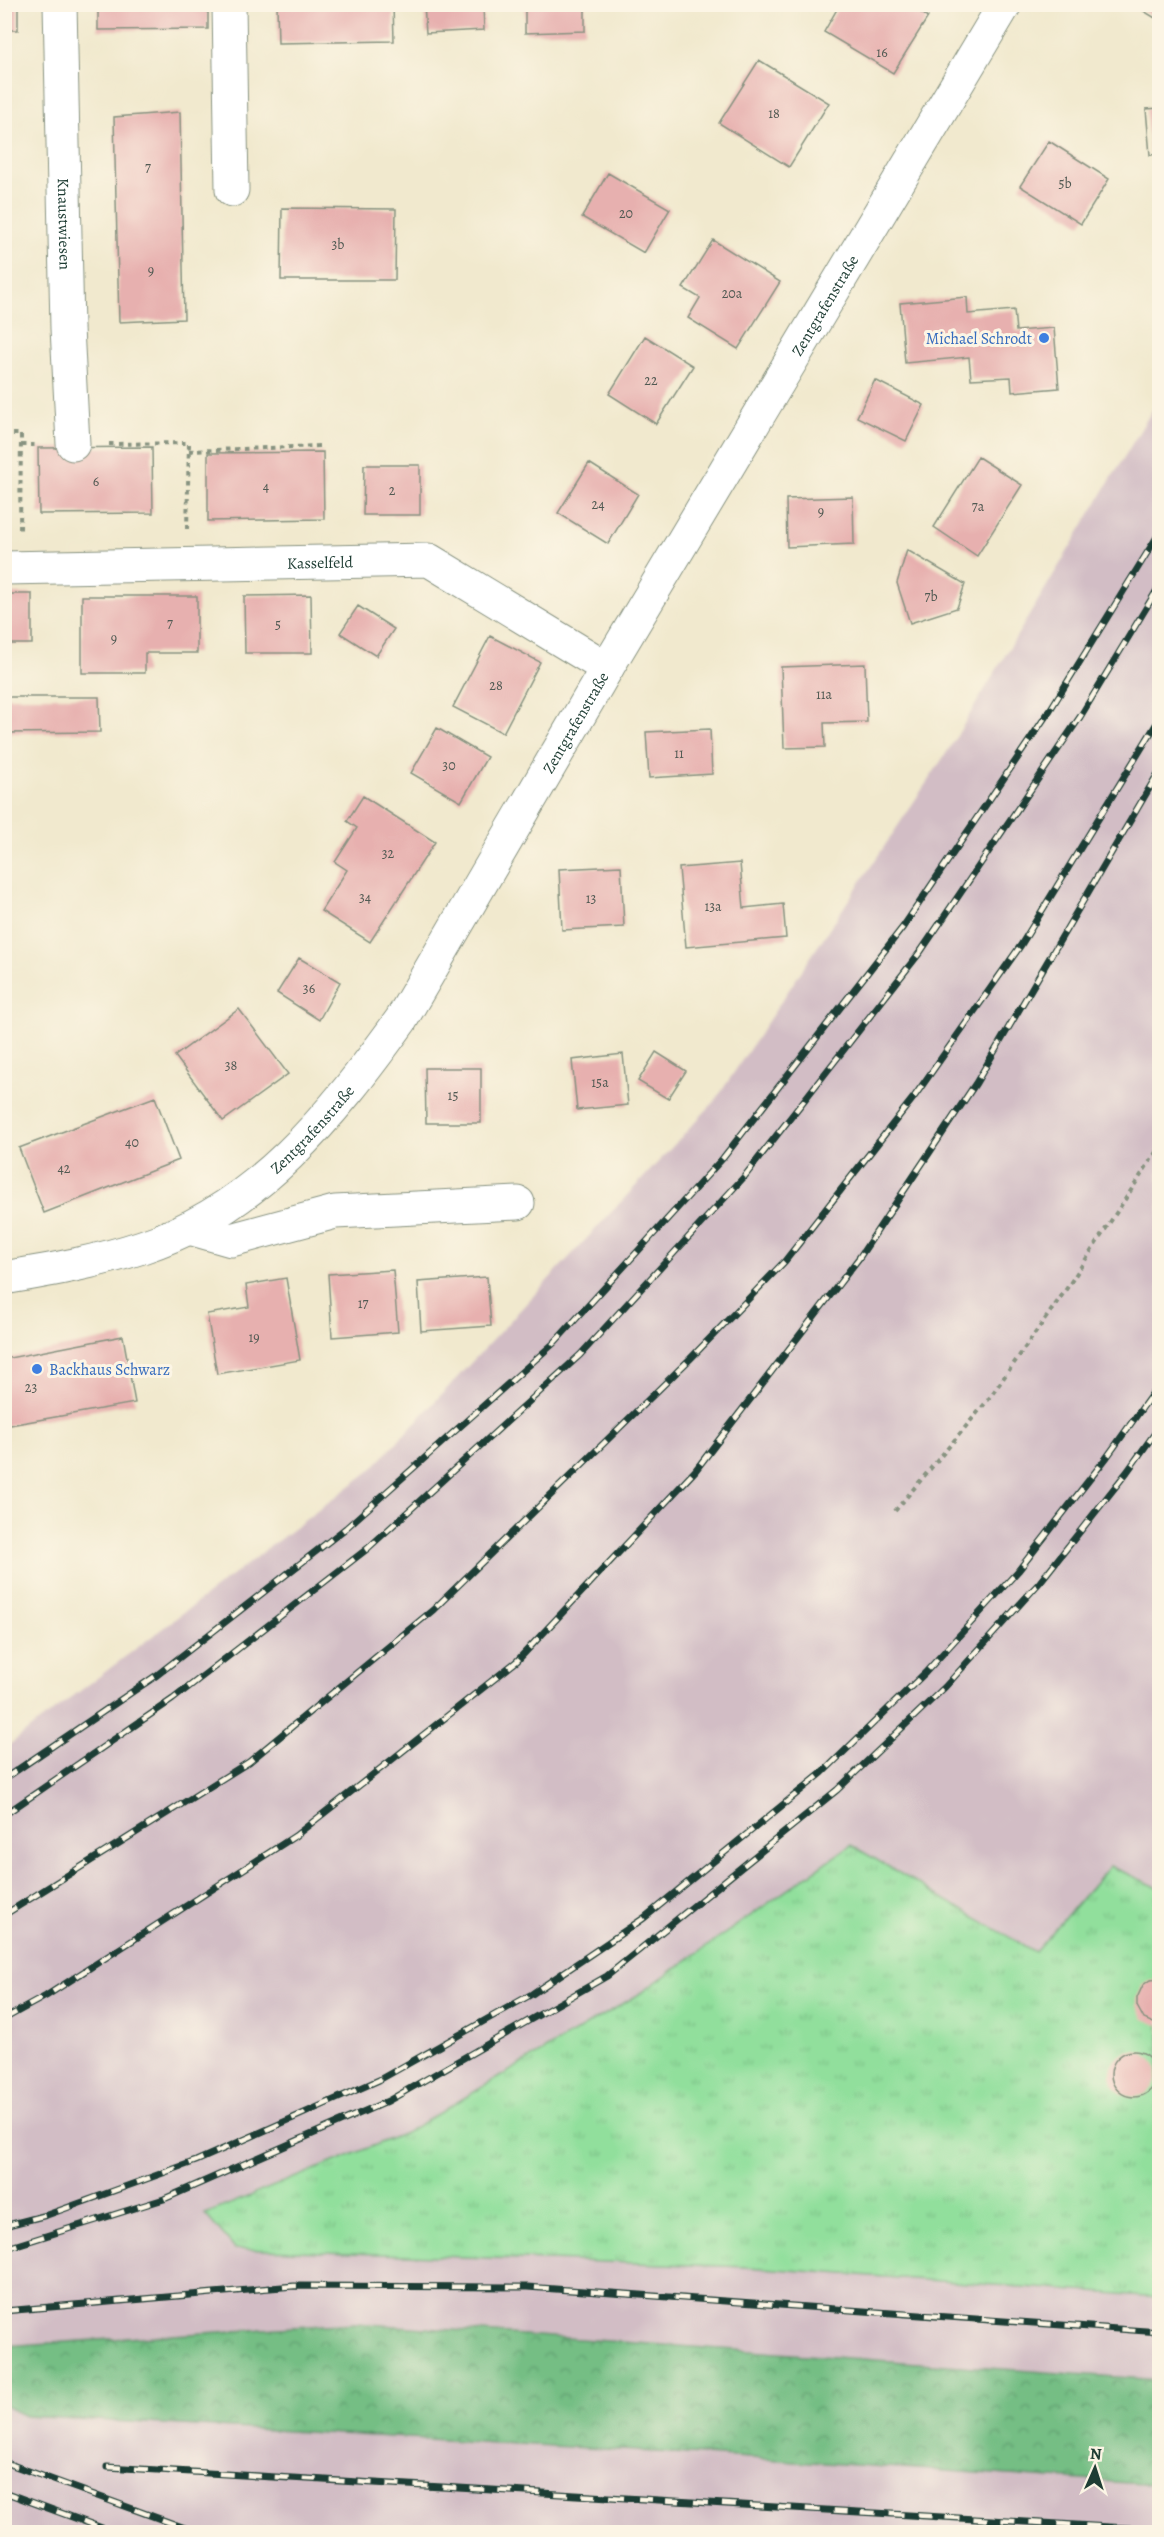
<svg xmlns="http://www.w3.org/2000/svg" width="1164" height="2537" font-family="Alegreya,serif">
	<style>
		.industrial { fill: #d2bdc5 }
		.grass { fill: url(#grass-tufts); stroke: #588e68; stroke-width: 1.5 }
		.forest { fill: url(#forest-crowns); stroke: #4a7e5c; stroke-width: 1.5 }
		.building { fill: #e7b0af }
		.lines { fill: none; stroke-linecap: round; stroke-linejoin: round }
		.minor-casing { stroke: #889381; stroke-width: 35 }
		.path { stroke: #889381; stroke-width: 4; stroke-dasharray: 4.5 4.5; stroke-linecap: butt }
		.minor { stroke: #fff; stroke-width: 33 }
		.rail-casing { stroke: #1f3d34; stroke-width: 7 }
		.rail { stroke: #fcf5e5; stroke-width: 4.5; stroke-dasharray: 14; stroke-linecap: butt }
		.shop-dot { fill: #3f7fe0; stroke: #fcf5e5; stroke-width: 2 }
		.labels { text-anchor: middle; stroke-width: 6; stroke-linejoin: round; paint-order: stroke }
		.number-label { font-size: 14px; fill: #515a53 }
		.street-label { font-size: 16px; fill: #1f3d34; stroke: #fcf5e5 }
		.shop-label { font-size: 16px; fill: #366cbe; stroke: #fcf5e5; text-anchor: end }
	</style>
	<defs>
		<pattern id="grass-tufts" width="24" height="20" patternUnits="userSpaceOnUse" patternTransform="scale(1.5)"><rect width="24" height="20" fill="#91df9c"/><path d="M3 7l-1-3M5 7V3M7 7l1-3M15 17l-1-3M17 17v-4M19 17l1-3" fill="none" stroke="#7dc087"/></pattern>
		<pattern id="forest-crowns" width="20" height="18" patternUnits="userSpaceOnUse" patternTransform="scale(1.5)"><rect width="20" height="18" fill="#74be84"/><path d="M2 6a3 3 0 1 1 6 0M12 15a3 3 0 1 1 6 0" fill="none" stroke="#5f9c6d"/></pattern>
	</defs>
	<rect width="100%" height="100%" fill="#fcf5e5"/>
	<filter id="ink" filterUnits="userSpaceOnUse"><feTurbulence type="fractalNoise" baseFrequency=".0167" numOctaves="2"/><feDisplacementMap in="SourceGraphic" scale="12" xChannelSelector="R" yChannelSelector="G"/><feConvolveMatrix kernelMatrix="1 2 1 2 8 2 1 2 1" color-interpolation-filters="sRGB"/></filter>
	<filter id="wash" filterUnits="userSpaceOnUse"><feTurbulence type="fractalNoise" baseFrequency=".008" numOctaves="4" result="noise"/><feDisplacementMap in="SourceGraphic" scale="24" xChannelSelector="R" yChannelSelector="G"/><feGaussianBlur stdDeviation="1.35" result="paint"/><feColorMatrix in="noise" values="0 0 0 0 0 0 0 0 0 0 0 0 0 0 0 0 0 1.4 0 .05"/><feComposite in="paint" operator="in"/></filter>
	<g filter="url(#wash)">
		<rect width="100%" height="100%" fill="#f1e9ce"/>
		<!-- industrial -->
		<path class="industrial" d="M1159 399V2532H16L5 2528V1748L371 1470 715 1101 949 749Z"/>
		<!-- grass -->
		<path class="grass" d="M851 1845 1035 1952 1110 1866 1159 1888V2297L748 2267 235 2249 205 2214 405 2133 636 1996Z"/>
		<!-- forest -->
		<path class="forest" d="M355 2323 1159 2380V2485L673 2453 25 2416 5 2406V2346Z"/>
		<g id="blocks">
			<!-- building -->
			<path class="building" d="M4 4H18V30H4Z
				M98 4H208V29L98 30Z
				M277 4H393L394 41 278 43Z
				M424 4H483L484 30 426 33Z
				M525 4H585V31L525 33Z
				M840 4H907L928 17 893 73 824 32Z
				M1132 4H1160V21Z
				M759 60 829 103 789 167 719 123Z
				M1160 108V154L1150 155 1146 109Z
				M180 112 184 319 119 322 114 117Z
				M1049 141 1109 179 1081 224 1020 186Z
				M608 173 670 209 644 253 582 217Z
				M282 208 396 209 395 280H281Z
				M713 240 780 282 738 349 688 318 700 298 683 288Z
				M4 256H6L8 326H4Z
				M967 297 968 314 1014 310 1016 331 1054 328 1059 388 1012 392 1011 377 971 379 969 357 905 363 900 303Z
				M645 336 693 366 656 424 609 394Z
				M875 380 924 405 906 441 857 417Z
				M152 447 153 513 39 514 38 448Z
				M323 452 324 519 208 521V453Z
				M978 457 1022 485 977 556 934 527Z
				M589 463 638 494 608 544 558 513Z
				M364 465H420V515H363Z
				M853 497 854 544 787 547 786 499Z
				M907 550 965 584 957 608 910 623 897 583Z
				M4 594H32V644H4Z
				M311 595 312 653H245L244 596Z
				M82 596H197V653H145V673H82Z
				M358 606 394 629 376 656 340 633Z
				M490 636 540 662 503 733 453 707Z
				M865 664 867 722 824 723 825 747 784 748 781 667Z
				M5 697H99L100 732 5 733Z
				M437 728 487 757 461 802 411 773Z
				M710 729 712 774 649 778 646 732Z
				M363 796 435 842 370 942 321 911 347 870 335 862 357 828 347 821Z
				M740 863 744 908 783 904 786 938 686 947 679 868Z
				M621 866 624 927 562 930 559 869Z
				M299 958 340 982 319 1020 277 993Z
				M239 1009 288 1074 223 1121 175 1056Z
				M656 1052 686 1071 668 1099 638 1081Z
				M623 1054 628 1105 577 1110 572 1060Z
				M425 1068H481V1123H426Z
				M155 1097 179 1160 44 1213 19 1148Z
				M393 1270 398 1332 332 1337 328 1274Z
				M487 1277 491 1326 421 1331 418 1282Z
				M286 1278 300 1360 217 1374 207 1314 249 1307 246 1285Z
				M123 1336 135 1403 4 1426V1359Z
				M1160 1979V2024L1158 2025 1144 2019 1137 2006V1998L1143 1985 1150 1980Z
				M1111 2074a23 23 0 1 1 46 0a23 23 0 1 1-46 0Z"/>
		</g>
	</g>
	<g filter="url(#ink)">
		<use href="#blocks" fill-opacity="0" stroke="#889381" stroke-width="1.5"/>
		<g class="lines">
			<defs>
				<g id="minor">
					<path id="s1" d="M60 4 67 328 73 444"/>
					<path d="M229 4 232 190"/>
					<path id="s2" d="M4 568 429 560 607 668"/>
					<path d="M189 1228 231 1240 335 1212 518 1203"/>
					<path id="s3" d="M4 1278C51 1270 97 1262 142 1247 257 1210 333 1114 401 1020L607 668 1005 4"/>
				</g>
			</defs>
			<!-- minor casing -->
			<use href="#minor" class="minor-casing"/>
			<!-- path -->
			<path class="path" d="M4 434H21L20 530
				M109 444 189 443 187 529
				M21 445H35
				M189 451 319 446
				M895 1511 988 1400 1065 1291 1160 1146"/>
			<!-- minor -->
			<use href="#minor" class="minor"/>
			<defs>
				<path id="rail" d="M4 1779 157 1675 346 1528 554 1343 723 1158 903 927 1050 710 1160 532
					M4 1815 173 1699 367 1549 580 1355 744 1177 921 951 1080 717 1160 585
					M4 1915 249 1762 433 1610 690 1359 785 1261 914 1097 1021 945 1160 718
					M4 2019 46 1996 295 1836 517 1661 695 1471 859 1258 976 1083 1160 770
					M4 2226 47 2215 196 2161 379 2080 532 1994 644 1918 822 1773 925 1673 1018 1571 1107 1457 1160 1383
					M4 2249 164 2199 388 2101 607 1976 837 1790 945 1687 1040 1582 1127 1472 1160 1426
					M4 2311 294 2286 527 2287 1160 2332
					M4 2462 196 2532
					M107 2467 1160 2530
					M4 2492 113 2532"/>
			</defs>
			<!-- rail casing -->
			<use href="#rail" class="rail-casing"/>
			<!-- rail -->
			<use href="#rail" class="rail"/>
		</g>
	</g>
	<!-- markers -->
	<g class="shop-dot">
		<circle cx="1044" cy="338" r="6"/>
		<circle cx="37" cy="1369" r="6"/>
	</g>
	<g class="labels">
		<!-- number labels -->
		<g class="number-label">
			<text x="882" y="57">16</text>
			<text x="774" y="118">18</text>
			<text x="148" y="172">7</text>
			<text x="1065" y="188">5b</text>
			<text x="626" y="218">20</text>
			<text x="338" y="249">3b</text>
			<text x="151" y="275">9</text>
			<text x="732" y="298">20a</text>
			<text x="651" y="385">22</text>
			<text x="96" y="486">6</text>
			<text x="266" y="491">4</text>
			<text x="392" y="495">2</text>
			<text x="598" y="509">24</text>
			<text x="978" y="511">7a</text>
			<text x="821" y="516">9</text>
			<text x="931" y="601">7b</text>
			<text x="170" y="628">7</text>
			<text x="278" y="629">5</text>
			<text x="114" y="643">9</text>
			<text x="496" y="690">28</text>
			<text x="824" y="699">11a</text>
			<text x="679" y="758">11</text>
			<text x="449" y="770">30</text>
			<text x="388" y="858">32</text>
			<text x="365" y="902">34</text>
			<text x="591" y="903">13</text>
			<text x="713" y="911">13a</text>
			<text x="309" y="993">36</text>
			<text x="231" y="1070">38</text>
			<text x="600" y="1087">15a</text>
			<text x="453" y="1100">15</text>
			<text x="132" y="1147">40</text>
			<text x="64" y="1173">42</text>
			<text x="363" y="1308">17</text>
			<text x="254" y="1342">19</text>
			<text x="31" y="1392">23</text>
		</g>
		<!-- street labels -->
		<g class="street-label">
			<text dy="6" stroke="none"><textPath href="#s1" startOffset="220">Knaustwiesen</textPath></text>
			<text dy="6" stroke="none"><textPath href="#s3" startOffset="1323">Zentgrafenstraße</textPath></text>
			<text dy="6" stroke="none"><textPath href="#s2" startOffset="316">Kasselfeld</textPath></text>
			<text dy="6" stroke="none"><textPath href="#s3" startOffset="837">Zentgrafenstraße</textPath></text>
			<text dy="6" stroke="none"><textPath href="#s3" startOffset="351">Zentgrafenstraße</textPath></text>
		</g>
		<!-- shop labels -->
		<g class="shop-label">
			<text x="1032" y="344">Michael Schrodt</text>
			<text x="49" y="1375" text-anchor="start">Backhaus Schwarz</text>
		</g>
	</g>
	<!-- margin -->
	<rect width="1164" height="2537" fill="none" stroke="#fcf5e5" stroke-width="24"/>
	<!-- north arrow -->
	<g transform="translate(1095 2468) rotate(3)" stroke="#fcf5e5" stroke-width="4.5" paint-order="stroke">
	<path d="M0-4.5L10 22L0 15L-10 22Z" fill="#1f3d34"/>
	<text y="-9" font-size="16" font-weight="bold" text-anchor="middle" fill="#1f3d34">N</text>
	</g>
</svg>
